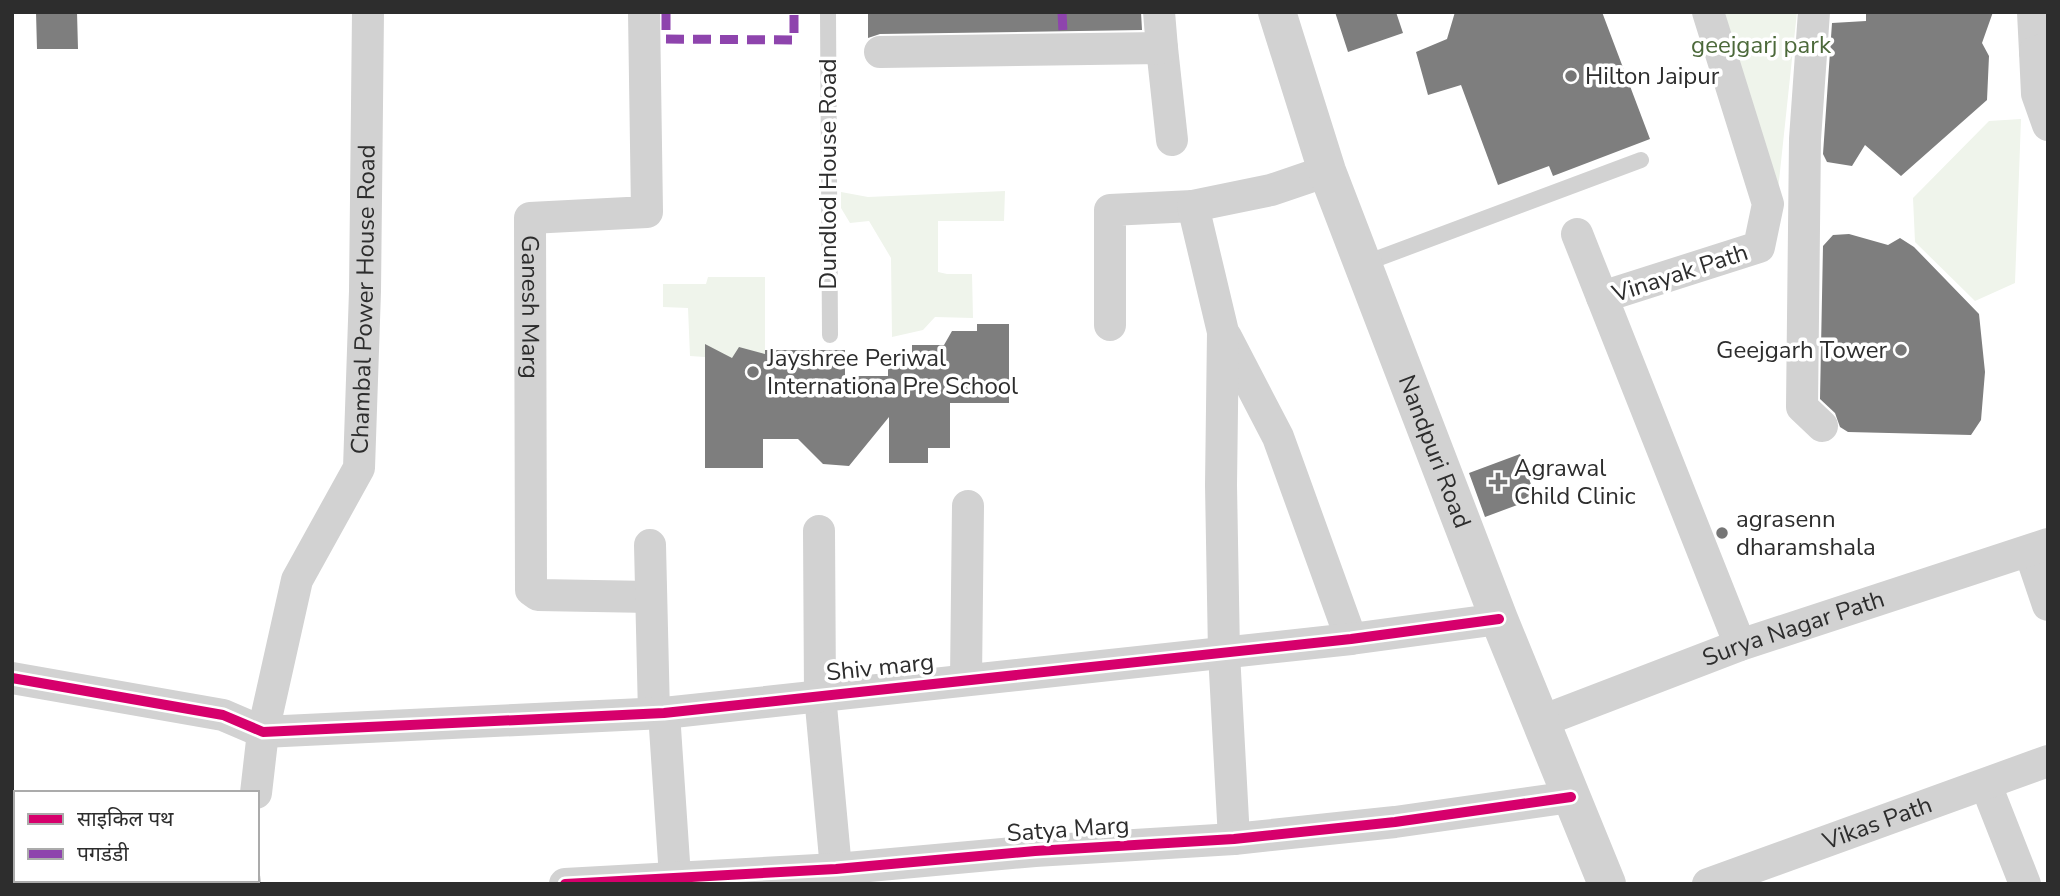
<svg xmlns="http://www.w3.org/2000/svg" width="2060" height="896" font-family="'Nunito Sans','Noto Sans Devanagari',sans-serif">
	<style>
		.green { fill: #eff4eb }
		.building { fill: #7e7e7e }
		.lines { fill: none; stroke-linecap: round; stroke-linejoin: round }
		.service { stroke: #d2d2d2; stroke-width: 16 }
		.minor { stroke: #d2d2d2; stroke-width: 32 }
		.tertiary { stroke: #d2d2d2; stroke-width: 38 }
		.quiet { stroke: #8e44ad; stroke-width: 9; stroke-dasharray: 18 9; stroke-linecap: butt }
		.cycleway-casing { stroke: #fff; stroke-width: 15 }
		.cycleway { stroke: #d6006c; stroke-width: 10 }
		.poi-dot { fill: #767676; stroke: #fff; stroke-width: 2.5 }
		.labels { text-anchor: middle; stroke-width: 7; stroke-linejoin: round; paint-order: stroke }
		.park-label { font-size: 24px; fill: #4c693a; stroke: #fff }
		.poi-label { font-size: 24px; fill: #2d2d2d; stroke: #fff; text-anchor: start }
		.street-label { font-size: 24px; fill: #2d2d2d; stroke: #fff }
	</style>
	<rect width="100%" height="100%" fill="#fff"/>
	<!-- green -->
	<path class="green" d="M1717 12H1797L1778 190Z
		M2021 119 2015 283 1975 301 1915 242 1913 198 1989 121Z
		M1005 191 1004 221H938V272L947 274H972L973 318 935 317 923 330 892 337 891 258 869 221 850 223 841 208V192L868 197Z
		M708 277H765V355L734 362 709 351 705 357 690 356 688 308 663 307V284H706Z"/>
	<!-- building -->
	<path class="building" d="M36 12H77L78 49H37Z
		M878 12H1141L1142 30 880 34 868 38V13Z
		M1335 12H1396L1403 33 1348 52Z
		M1455 12H1602L1650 139 1553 176 1549 166 1498 185 1461 85 1428 95 1416 52 1447 39Z
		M1866 12H1993L1982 43 1989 56 1987 100 1901 176 1865 145 1852 166 1827 162 1823 154 1832 23 1866 21Z
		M1849 234 1888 245 1900 238 1914 247 1979 314 1985 372 1981 420 1971 435 1848 432 1840 427 1835 413 1820 399 1823 246 1833 235Z
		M977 324H1009V403H950V448H928V463H889V417L849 466 823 464 798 439H763V468H705V344L732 358 739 347 765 354V350H845V376H888V355H912V345H944L952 331H977Z
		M1520 454 1536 498 1485 517 1469 473Z"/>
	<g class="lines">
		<!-- service -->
		<path class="service" d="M828 12 830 335
			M1363 264 1641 160"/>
		<!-- minor -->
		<g class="minor">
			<path id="s1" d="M644 12 647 212 530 218 531 590 538 595 651 597"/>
			<path d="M1708 12 1768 204 1759 247 1602 297 1740 645"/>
			<path d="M1814 12 1805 139 1802 407 1822 426"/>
			<path d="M2033 12 2035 52"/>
			<path d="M1162 48 1172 140"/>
			<path d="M2048 48 2035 52 2037 94 2048 125"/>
			<path d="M880 52 1162 48 1159 12"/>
			<path d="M1577 234 1602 297"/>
			<path d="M1110 325V210L1193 206"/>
			<path d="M1226 337 1278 437 1351 639"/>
			<path d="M819 531 820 695 836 869"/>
			<path d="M650 545 654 714"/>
			<path d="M2030 552 2048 605"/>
			<path d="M12 678 223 715 263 732 664 713 1351 639 1499 619"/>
			<path d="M966 679 968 506"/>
			<path d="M664 713 675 877"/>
			<path id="s2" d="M1542 721 1740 645 2048 544"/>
			<path d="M1986 785 2025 884"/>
			<path id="s3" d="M256 793 263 732 297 580 359 468 365 291 368 12"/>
			<path d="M1234 839 1224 653 1221 485 1223 332 1193 206 1271 190 1327 171"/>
			<path d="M240 880 245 881"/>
			<path d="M565 884 836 869 1035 851 1234 839 1395 822 1571 797"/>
			<path id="s4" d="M1708 884 2048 761"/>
		</g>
		<!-- tertiary -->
		<path class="tertiary" id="s5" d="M1277 12 1327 171 1499 619 1607 884"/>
		<!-- quiet -->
		<path class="quiet" d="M666 12V39L794 40V12
			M1062 12 1063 32"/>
		<defs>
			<path id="cycleway" d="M12 678 223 715 263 732 664 713 1351 639 1499 619
				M565 884 836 869 1035 851 1234 839 1395 822 1571 797"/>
		</defs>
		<!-- cycleway casing -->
		<use href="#cycleway" class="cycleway-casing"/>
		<!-- cycleway -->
		<use href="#cycleway" class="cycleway"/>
	</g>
	<!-- markers -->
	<g class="poi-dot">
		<circle cx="1571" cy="76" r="7"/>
		<circle cx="1901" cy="350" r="7"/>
		<circle cx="753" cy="372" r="7"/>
		<path d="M1494.5 471.5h7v7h7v7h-7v7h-7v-7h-7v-7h7z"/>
		<circle cx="1722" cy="533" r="7"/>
	</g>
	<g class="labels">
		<!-- park labels -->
		<g class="park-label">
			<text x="1761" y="53">geejgarj park</text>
		</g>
		<!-- poi labels -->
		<g class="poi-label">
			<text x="1585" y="84">Hilton Jaipur</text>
			<text x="1887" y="358" text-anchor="end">Geejgarh Tower</text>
			<text x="767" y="366">Jayshree Periwal<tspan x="767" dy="28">Internationa Pre School</tspan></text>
			<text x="1514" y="476">Agrawal<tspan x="1514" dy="28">Child Clinic</tspan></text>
			<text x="1736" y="527">agrasenn<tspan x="1736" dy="28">dharamshala</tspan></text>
		</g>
		<!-- street labels -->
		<g class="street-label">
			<text transform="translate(828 174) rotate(-90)" y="8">Dundlod House Road</text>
			<text transform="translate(1680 273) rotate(-18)" y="8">Vinayak Path</text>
			<text dy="8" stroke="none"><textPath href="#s3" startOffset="514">Chambal Power House Road</textPath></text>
			<text dy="8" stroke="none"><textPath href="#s1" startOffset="406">Ganesh Marg</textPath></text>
			<text dy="8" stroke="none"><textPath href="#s5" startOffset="467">Nandpuri Road</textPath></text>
			<text dy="8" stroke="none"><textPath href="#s2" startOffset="268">Surya Nagar Path</textPath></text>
			<text transform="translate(880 667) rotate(-6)" y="8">Shiv marg</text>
			<text dy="8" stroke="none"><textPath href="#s4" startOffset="180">Vikas Path</textPath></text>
			<text transform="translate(1068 829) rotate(-4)" y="8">Satya Marg</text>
		</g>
	</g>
	<!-- border -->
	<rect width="2060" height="896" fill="none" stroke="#2d2d2d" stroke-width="28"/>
	<!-- legend -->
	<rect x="14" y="791" width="245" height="91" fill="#ffffff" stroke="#ababab" stroke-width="2"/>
	<rect x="28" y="814" width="35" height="10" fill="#d6006c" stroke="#ababab" stroke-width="2"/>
	<text x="77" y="826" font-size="21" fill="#2d2d2d">साइकिल पथ</text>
	<rect x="28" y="849" width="35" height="10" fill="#8e44ad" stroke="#ababab" stroke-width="2"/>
	<text x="77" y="861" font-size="21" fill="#2d2d2d">पगडंडी</text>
</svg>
